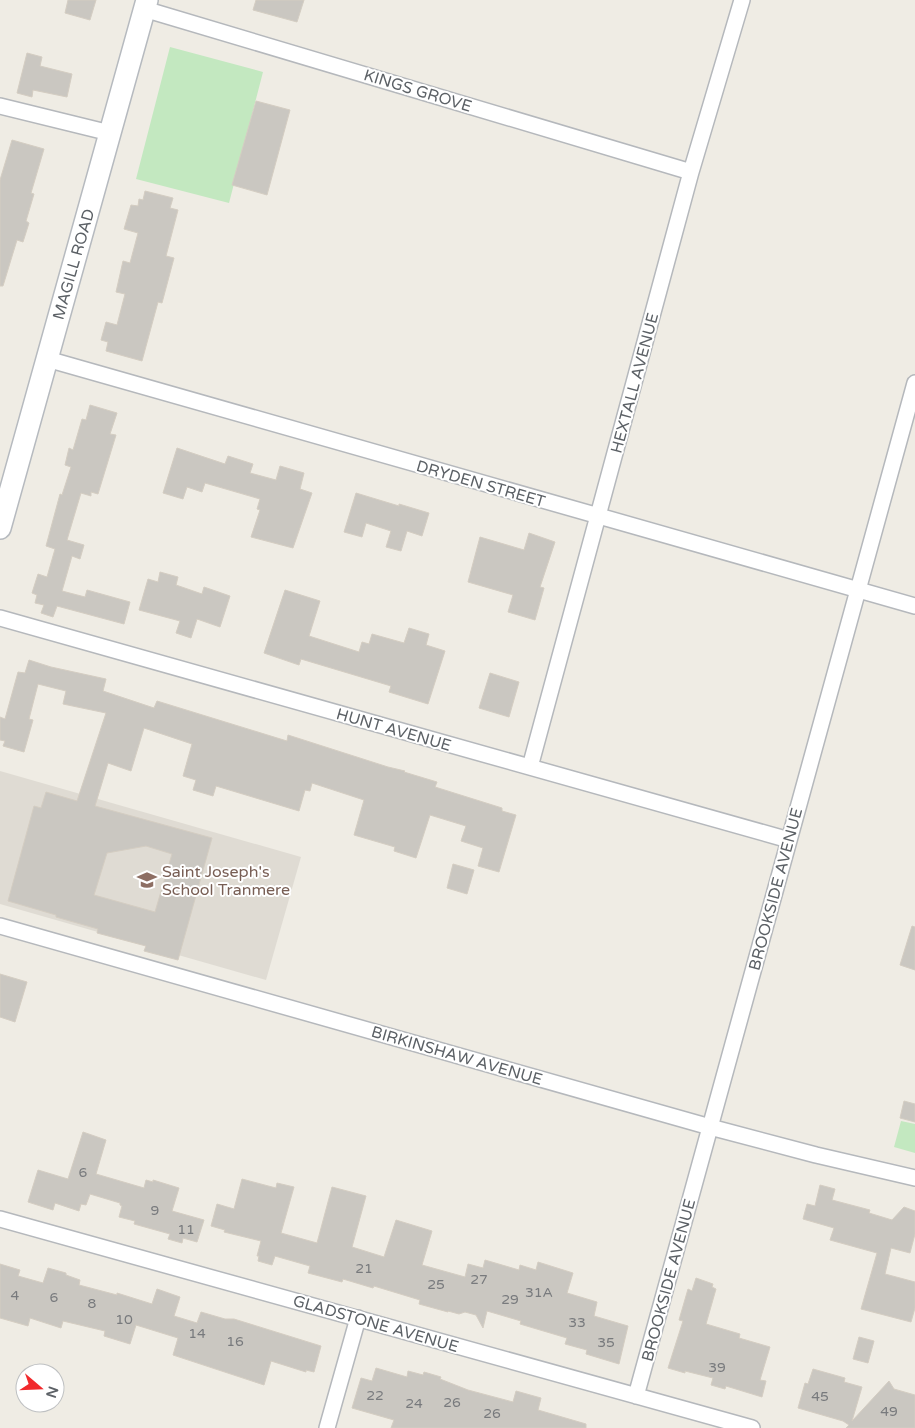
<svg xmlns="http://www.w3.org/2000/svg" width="915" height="1428" font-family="'Varela Round',sans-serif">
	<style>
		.education { fill: #dfdbd3 }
		.green { fill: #c3e8c0 }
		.building { fill: #cac7c1; stroke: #d4cdc2; fill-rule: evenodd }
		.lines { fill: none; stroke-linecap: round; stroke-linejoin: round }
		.street-casing { stroke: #b5b8bc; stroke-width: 18 }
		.secondary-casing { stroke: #b6babf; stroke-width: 24 }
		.street { stroke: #fff; stroke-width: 15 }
		.secondary { stroke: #fff; stroke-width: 21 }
		.labels { text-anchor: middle; stroke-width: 4; stroke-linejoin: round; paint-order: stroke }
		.number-label { font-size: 14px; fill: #787a7d }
		.street-label { font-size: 16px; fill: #5c6166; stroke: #fff }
		.education-label { font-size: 16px; fill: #785e54; stroke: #fff; text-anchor: start }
	</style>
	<rect width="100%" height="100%" fill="#efece4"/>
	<!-- education -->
	<path class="education" d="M0 771 301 857 266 980 0 904Z"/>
	<!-- green -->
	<path class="green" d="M170 47 263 72 229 203 136 179Z
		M901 1121 915 1124V1153L894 1147Z"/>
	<!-- building -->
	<path class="building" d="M68 0H96L90 20 65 13Z
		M256 0H304L297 22 253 10Z
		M27 53 42 57 40 66 72 74 67 97 33 90 32 97 17 93Z
		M256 101 290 110 267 195 232 185Z
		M12 140 44 149 31 193 34 194 26 221 29 223 23 242 17 240 3 286H0V180Z
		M145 191 173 198 170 208 178 210 166 256 174 258 162 303 158 302 142 361 106 351 108 342 101 340 106 322 117 325 125 294 116 292 123 261 130 263 138 233 124 229 131 205 138 206 139 199 143 200Z
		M90 405 117 413 110 434 116 435 98 494 91 492V496L81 493 67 540 84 545 80 559 72 556 62 591 85 597 87 590 130 602 124 624 57 606 53 617 41 613 44 605 35 603 37 595 32 593 38 574 47 577 55 549 46 546 60 494 62 495 71 467 65 465 69 448 73 450 82 419 86 420Z
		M177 448 225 464 228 456 253 464 250 473 276 480 280 466 304 473 300 489 312 493 293 548 251 537 260 510 257 509 260 499 205 483 202 492 187 487 183 499 163 493Z
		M356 493 399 506V504L429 513 422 536 407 531 401 551 386 547 391 531 366 523 362 537 344 532Z
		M529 533 555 542 540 587 544 588 535 620 508 612 513 595 468 582 480 537 524 550Z
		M160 572 178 577 176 585 202 594 204 587 230 596 220 627 197 619 191 638 176 633 180 621 139 610 148 579 158 582Z
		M285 590 320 601 309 636 359 652 362 642 369 644 372 634 404 643 409 628 429 634 426 645 445 651 428 704 389 692 391 686 301 659 299 665 264 653Z
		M29 660 51 667 106 679 103 691 154 708 157 701 287 741 288 735 388 767 405 771 404 772 437 782 435 787 502 808V811L516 815 499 872 478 866 483 848 461 841 466 826 430 815 416 858 394 851 395 847 354 835 364 800 312 783 310 791 305 790 299 811 216 786 213 796 193 790 196 780 183 776 192 744 144 728 131 771 108 763 95 806 212 838 178 960 144 951 146 946 97 933 98 929 56 917V915L8 901 34 806 41 808 46 792 77 801 106 713 63 704 66 691 38 684 29 719 33 720 24 752 3 746 5 741 0 740V717L5 719 18 672 25 673ZM146 846 172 854 155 912 94 895 107 853Z
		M490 673 519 682 509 717 479 708Z
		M453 864 474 870 467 894 447 888Z
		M912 926 915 927V970L900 965Z
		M0 974 27 982 15 1022 0 1017Z
		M904 1101 915 1104V1122L900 1118Z
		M83 1132 106 1140 96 1174 144 1188 146 1180 153 1182V1180L179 1188 172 1211 204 1220 197 1242 183 1238 182 1243 168 1239 170 1234 134 1224 135 1221 119 1217 122 1206 120 1205V1203L90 1194 86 1205 81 1204 79 1211 55 1203 53 1210 28 1202 38 1170 68 1179Z
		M242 1179 276 1188 277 1183 294 1187 281 1233 317 1243 332 1187 366 1196 352 1247 384 1257 396 1220 432 1231 422 1265 465 1277 468 1264 483 1268 485 1260 519 1270 520 1265 536 1270 538 1262 573 1273 567 1293 597 1302 594 1316 628 1326 619 1364 586 1354 587 1350 565 1344 567 1338 520 1324 521 1321 487 1311 483 1328 476 1315 465 1312 459 1314 448 1311V1312L419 1304 420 1300 374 1286 373 1288 343 1279 342 1282 308 1273 310 1266 275 1256 272 1265 258 1261 259 1256H257L261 1241 224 1232 225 1230 211 1226 217 1204 234 1209Z
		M820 1185 835 1189 832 1200 870 1210 869 1213 892 1220 904 1207 915 1211V1234L910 1253 891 1248 885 1274 915 1282V1308L911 1322 861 1309 877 1253 830 1240 834 1228 803 1219 807 1204 815 1206Z
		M0 1264 20 1270 18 1276 43 1283 48 1268 66 1273V1275L80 1280 79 1285 117 1295V1293L152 1304 157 1289 180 1297 174 1316 197 1323 201 1312 225 1319H234L321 1346 314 1372 306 1370V1372L271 1361 264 1385 173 1355 178 1338 136 1325 130 1344 104 1336 105 1331 63 1321 61 1328 30 1318 28 1326 0 1318Z
		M696 1278 713 1284 712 1287 716 1289 706 1324 740 1334 739 1338 770 1347 760 1380 766 1381 762 1397 726 1386 725 1389 711 1385 713 1378 685 1371V1373L668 1368 683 1321 679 1320 688 1289 692 1291Z
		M859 1337 874 1341 868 1363 853 1359Z
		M376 1368 407 1377 408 1371 423 1375 424 1372 441 1377 440 1379 468 1390 513 1402 516 1391 541 1398 538 1410 586 1424V1428H391L394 1420 352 1408 361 1378 372 1381Z
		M813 1369 845 1378 844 1382 862 1387 852 1421 889 1381 894 1389 915 1395V1428H846L849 1425 843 1421 798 1408 805 1383 808 1384Z"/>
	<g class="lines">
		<defs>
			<path id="street" d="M144 9 691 172
				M0 106 110 133
				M47 359 915 606
				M0 618 789 840
				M530 767 691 172 742 0
				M0 926 710 1127 816 1155 915 1178
				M0 1219 752 1428
				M636 1396 915 383
				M327 1428 358 1318"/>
			<path id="secondary" d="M0 528 147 0"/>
		</defs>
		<!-- street casing -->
		<use href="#street" class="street-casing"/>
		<!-- secondary casing -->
		<use href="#secondary" class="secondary-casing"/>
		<!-- street -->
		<use href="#street" class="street"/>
		<!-- secondary -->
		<use href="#secondary" class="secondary"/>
	</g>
	<!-- icons -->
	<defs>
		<symbol id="school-bare" viewBox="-9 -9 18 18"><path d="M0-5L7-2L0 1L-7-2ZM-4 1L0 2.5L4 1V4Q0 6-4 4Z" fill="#8d6e63" stroke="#fff" stroke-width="2.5" paint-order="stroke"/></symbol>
	</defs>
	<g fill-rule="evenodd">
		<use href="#school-bare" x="133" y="866" width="28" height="28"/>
	</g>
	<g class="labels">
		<!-- number labels -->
		<g class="number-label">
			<text x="83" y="1177">6</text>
			<text x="155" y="1215">9</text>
			<text x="186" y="1234">11</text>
			<text x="364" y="1273">21</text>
			<text x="479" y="1284">27</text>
			<text x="436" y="1289">25</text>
			<text x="539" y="1297">31A</text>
			<text x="15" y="1300">4</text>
			<text x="54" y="1302">6</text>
			<text x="510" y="1304">29</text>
			<text x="92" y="1308">8</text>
			<text x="124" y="1324">10</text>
			<text x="577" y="1327">33</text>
			<text x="197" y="1338">14</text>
			<text x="235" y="1346">16</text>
			<text x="606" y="1347">35</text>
			<text x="717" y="1372">39</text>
			<text x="375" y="1400">22</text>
			<text x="820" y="1401">45</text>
			<text x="452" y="1407">26</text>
			<text x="414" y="1408">24</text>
			<text x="889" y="1416">49</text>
			<text x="492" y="1418">26</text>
		</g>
		<!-- street labels -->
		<g class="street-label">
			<text transform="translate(418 90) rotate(17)" y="6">KINGS GROVE</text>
			<text transform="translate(73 264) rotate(-74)" y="6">MAGILL ROAD</text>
			<text transform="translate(634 383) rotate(-75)" y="6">HEXTALL AVENUE</text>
			<text transform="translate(481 483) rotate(16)" y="6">DRYDEN STREET</text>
			<text transform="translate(394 729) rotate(16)" y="6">HUNT AVENUE</text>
			<text transform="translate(775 889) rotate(-75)" y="6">BROOKSIDE AVENUE</text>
			<text transform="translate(457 1055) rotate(16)" y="6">BIRKINSHAW AVENUE</text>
			<text transform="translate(668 1280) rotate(-75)" y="6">BROOKSIDE AVENUE</text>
			<text transform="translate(376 1323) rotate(16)" y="6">GLADSTONE AVENUE</text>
		</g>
		<!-- education labels -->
		<g class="education-label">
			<text x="162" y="877">Saint Joseph's<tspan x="162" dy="18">School Tranmere</tspan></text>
		</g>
	</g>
	<!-- north arrow -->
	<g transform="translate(40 1388) rotate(109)"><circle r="24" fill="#ffffff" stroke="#bec0c2"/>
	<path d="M0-4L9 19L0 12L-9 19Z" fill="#f1292c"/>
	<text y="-8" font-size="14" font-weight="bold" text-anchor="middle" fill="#5c6166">N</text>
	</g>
</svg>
